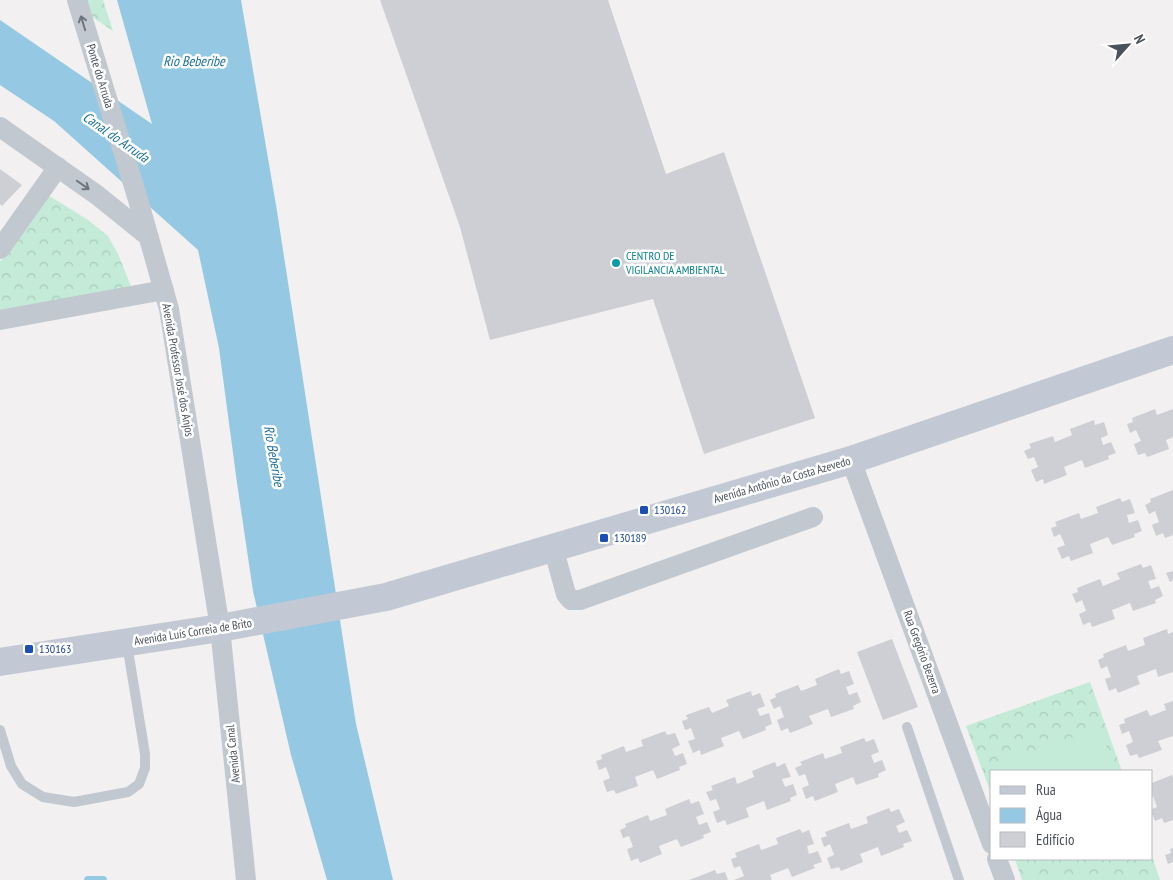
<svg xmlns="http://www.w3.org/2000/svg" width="1173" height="880" font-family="'PT Sans Narrow',sans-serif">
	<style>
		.forest { fill: url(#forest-crowns) }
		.pitch { fill: #c3ebd8 }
		.water { fill: #95c9e3 }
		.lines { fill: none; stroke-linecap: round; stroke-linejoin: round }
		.stream { stroke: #95c9e3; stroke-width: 8 }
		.building { fill: #cecfd4 }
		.lane { stroke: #c2c8d0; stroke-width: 10 }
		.street { stroke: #c2c8d0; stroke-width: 20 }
		.secondary { stroke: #c3c9d4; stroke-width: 28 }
		.oneway { stroke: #6e757e }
		.culture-dot { fill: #0f9aa8; stroke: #fff; stroke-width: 2 }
		.transit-dot { fill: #1a4fb4; stroke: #fff; stroke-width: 2 }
		.labels { text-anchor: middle; stroke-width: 5; stroke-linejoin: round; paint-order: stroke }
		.street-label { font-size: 12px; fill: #4a515b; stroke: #fff }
		.culture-label { font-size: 12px; fill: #0d838f; stroke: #fff; text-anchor: start }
		.transit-label { font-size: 12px; fill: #164399; stroke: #fff; text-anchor: start }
		.water-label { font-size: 14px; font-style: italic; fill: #1c719c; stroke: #fff }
	</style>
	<defs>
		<pattern id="forest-crowns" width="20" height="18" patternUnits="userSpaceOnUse" patternTransform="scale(1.25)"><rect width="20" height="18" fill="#c3ebd8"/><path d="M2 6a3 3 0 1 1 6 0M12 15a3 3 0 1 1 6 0" fill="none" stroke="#a9cbbc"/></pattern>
	</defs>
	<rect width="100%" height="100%" fill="#f2f0f0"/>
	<!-- forest -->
	<path class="forest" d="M67 0H103L113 31Z
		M48 195 88 220 108 236 118 254 132 289 0 313V262Z
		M1090 682 1122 771H992V796L966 726Z
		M1152 856 1160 880H1022L1015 859H1152Z"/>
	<!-- pitch -->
	<path class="pitch" d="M1100 728 1115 771H993L991 765Z"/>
	<!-- water -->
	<path class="water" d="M117 0H241L277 211 356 724 393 880H327L291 755 253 591 237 483 219 348 198 250 54 121 0 85V20L152 124Z"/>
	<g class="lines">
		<!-- stream -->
		<path class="stream" d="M88 880H103"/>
	</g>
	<!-- building -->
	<path class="building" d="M380 0H608L666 174 724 152 815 418 704 454 653 299 490 340 460 227Z
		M0 169 22 185 2 206 0 204Z
		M1155 409 1157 415 1173 409V437L1166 440 1169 449 1147 457 1145 453 1138 455 1134 444 1141 441 1136 430 1130 433 1127 424 1133 422 1132 418Z
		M1094 420 1095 425 1104 422 1108 435 1101 438 1103 445 1111 442 1116 453 1108 456 1109 459 1085 468 1082 460 1064 467 1067 475 1044 484 1043 479 1036 482 1031 470 1038 467 1034 457 1028 459 1024 451 1031 448 1029 444 1053 436 1055 442 1072 435 1070 429Z
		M1173 490V535L1165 538 1163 533 1156 536 1152 525 1159 522 1155 511 1149 514 1145 505 1151 502 1150 499Z
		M1120 498 1122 502 1130 499 1135 513 1127 515 1129 523 1138 520 1142 531 1134 534 1135 537 1112 545 1108 537 1090 544 1093 553 1071 561 1069 556 1062 559 1057 548 1065 545 1060 534 1054 537 1051 528 1057 526 1055 522 1079 513 1081 519 1098 513 1096 507Z
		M1141 564 1143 568 1151 565 1156 579 1148 581 1151 589 1159 586 1163 596 1155 600 1156 603 1133 611 1130 603 1112 610 1115 619 1092 627 1090 622 1083 625 1079 614 1086 611 1082 600 1076 603 1072 594 1078 592 1077 588 1100 579 1103 586 1120 579 1117 573Z
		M1173 571V580L1170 582 1166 573Z
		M1167 629 1168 634 1173 632V672L1158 677 1156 669 1137 676 1140 684 1118 693 1116 688 1109 691 1105 679 1111 677 1107 666 1101 669 1098 660 1104 657 1103 654 1126 645 1128 651 1145 645 1143 638Z
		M892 639 918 707 883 720 857 652Z
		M839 669 841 674 849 671 854 684 846 687 849 695 857 692 861 702 853 706 854 709 831 717 828 709 809 716 813 724 790 733 788 728 781 731 777 720 784 717 780 706 774 709 770 700 776 697 775 694 798 685 801 691 817 685 815 679Z
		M751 691 752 696 760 693 765 706 757 709 760 716 769 713 772 724 765 727 766 730 743 739 739 731 721 738 724 746 701 755 700 750 693 753 688 741 695 739 691 728 685 730 682 721 688 719 686 715 709 707 712 713 729 706 726 700Z
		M1173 701V736L1158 741 1162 750 1139 758 1137 754 1130 756 1126 745 1133 742 1129 731 1122 734 1119 725 1125 723 1124 719 1147 710 1150 716 1166 710 1164 704Z
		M665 731 667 735 675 733 680 745 672 749 675 756 683 753 687 764 679 767 680 770 657 779 653 770 635 777 638 786 616 794 614 790 607 792 603 781 610 778 606 767 599 770 596 761 602 759 601 755 624 746 626 752 643 746 641 740Z
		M864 738 866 742 874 739 879 752 871 755 874 763 882 760 886 770 878 774 879 777 856 785 853 777 835 784 838 792 815 801 813 796 806 799 802 788 809 785 805 774 799 776 795 768 802 765 800 762 823 753 825 759 842 753 840 747Z
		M775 762 777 767 785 763 791 777 782 779 785 787 793 784 797 795 790 798 791 801 767 810 764 801 746 808 749 817 727 825 725 820 717 823 713 812 720 809 716 799 710 801 706 792 713 790 711 786 735 777 737 784 754 777 752 771Z
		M1172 775 1173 778V820L1164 823 1162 818 1155 821 1152 814V809L1157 807 1153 796 1152 797V783Z
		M689 799 691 804 699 801 704 814 696 817 699 825 707 822 711 832 703 835 704 838 681 847 677 839 659 846 662 854 640 863 638 858 631 861 627 849 633 847 629 836 623 838 620 830 626 827 625 824 648 815 650 821 667 815 665 809Z
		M889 808 891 812 899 809 905 822 896 826 899 833 907 830 912 841 903 844 904 847 881 856 878 847 860 854 863 862 841 871 839 867 831 869 827 858 834 855 830 844 824 847 821 838 827 836 825 832 849 823 851 829 868 823 866 817Z
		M800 829 802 833 809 830 814 844 807 846 809 854 818 851 822 862 813 865 815 868 792 877 788 868 770 875 772 880H734L744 876 740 866 734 868 731 859 737 857 735 853 759 844 761 850 778 844 776 838Z
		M1173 848V862L1168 864 1165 855 1171 853 1170 849Z
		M715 870 717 874 725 872 728 880H689Z"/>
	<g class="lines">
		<!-- lane -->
		<path class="lane" d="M907 727 959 880
			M0 730 11 766 22 784 43 797 74 802 128 792 139 784 145 768V754L127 644"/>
		<!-- street -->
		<path class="street" d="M77 0 139 203 169 309 220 628 246 880
			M0 127 97 195 149 237
			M0 249 58 167
			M0 320 164 290
			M851 460 992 844
			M553 547 566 594 571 600H580L813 517
			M997 859 1005 880"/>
		<!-- secondary -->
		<path class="secondary" d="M0 662 220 628 386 597 851 460 1173 350"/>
	</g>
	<!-- one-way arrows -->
	<defs><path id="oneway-shaft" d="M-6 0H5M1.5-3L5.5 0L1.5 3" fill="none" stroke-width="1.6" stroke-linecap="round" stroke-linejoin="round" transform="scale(1.25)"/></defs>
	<g class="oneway">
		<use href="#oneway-shaft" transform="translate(83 23) rotate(-107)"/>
		<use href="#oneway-shaft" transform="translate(83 185) rotate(35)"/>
	</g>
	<!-- markers -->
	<circle class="culture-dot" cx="616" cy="263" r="5"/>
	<g class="transit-dot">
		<rect x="639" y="505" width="10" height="10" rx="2.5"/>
		<rect x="599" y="533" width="10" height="10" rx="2.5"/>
		<rect x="24" y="644" width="10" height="10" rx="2.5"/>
	</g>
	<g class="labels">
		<!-- street labels -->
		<g class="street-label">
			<text transform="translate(100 76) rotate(73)" y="4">Ponte do Arruda</text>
			<text transform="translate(178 370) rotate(80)" y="4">Avenida Professor José dos Anjos</text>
			<text transform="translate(782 480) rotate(-16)" y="4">Avenida Antônio da Costa Azevedo</text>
			<text transform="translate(193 632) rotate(-9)" y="4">Avenida Luís Correia de Brito</text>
			<text transform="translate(922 652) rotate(70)" y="4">Rua Gregório Bezerra</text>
			<text transform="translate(233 754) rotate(-96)" y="4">Avenida Canal</text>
		</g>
		<!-- culture labels -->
		<g class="culture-label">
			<text x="626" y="260">CENTRO DE<tspan x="626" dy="14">VIGILANCIA AMBIENTAL</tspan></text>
		</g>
		<!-- transit labels -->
		<g class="transit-label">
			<text x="654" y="514">130162</text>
			<text x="614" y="542">130189</text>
			<text x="39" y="653">130163</text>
		</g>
		<!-- water labels -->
		<g class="water-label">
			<text x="194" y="66">Rio Beberibe</text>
			<text transform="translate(116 137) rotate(35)" y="5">Canal do Arruda</text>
			<text transform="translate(274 456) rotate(80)" y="5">Rio Beberibe</text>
		</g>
	</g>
	<!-- legend -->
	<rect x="990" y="770" width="162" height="90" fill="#ffffff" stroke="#b7b9bd"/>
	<rect x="1000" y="786" width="25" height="8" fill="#c3c9d4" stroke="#b7b9bd"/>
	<text x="1036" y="795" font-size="15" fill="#4a515b">Rua</text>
	<rect x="1000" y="808" width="25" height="15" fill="#95c9e3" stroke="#b7b9bd"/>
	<text x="1036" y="820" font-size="15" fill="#4a515b">Água</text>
	<rect x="1000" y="832" width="25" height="15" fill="#cecfd4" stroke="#b7b9bd"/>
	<text x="1036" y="845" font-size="15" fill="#4a515b">Edifício</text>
	<!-- north arrow -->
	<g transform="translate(1128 45) rotate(63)" stroke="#ffffff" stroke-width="4" paint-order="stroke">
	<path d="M0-4L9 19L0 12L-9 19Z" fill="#4a515b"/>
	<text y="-8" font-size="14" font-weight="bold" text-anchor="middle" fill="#4a515b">N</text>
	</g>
</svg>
